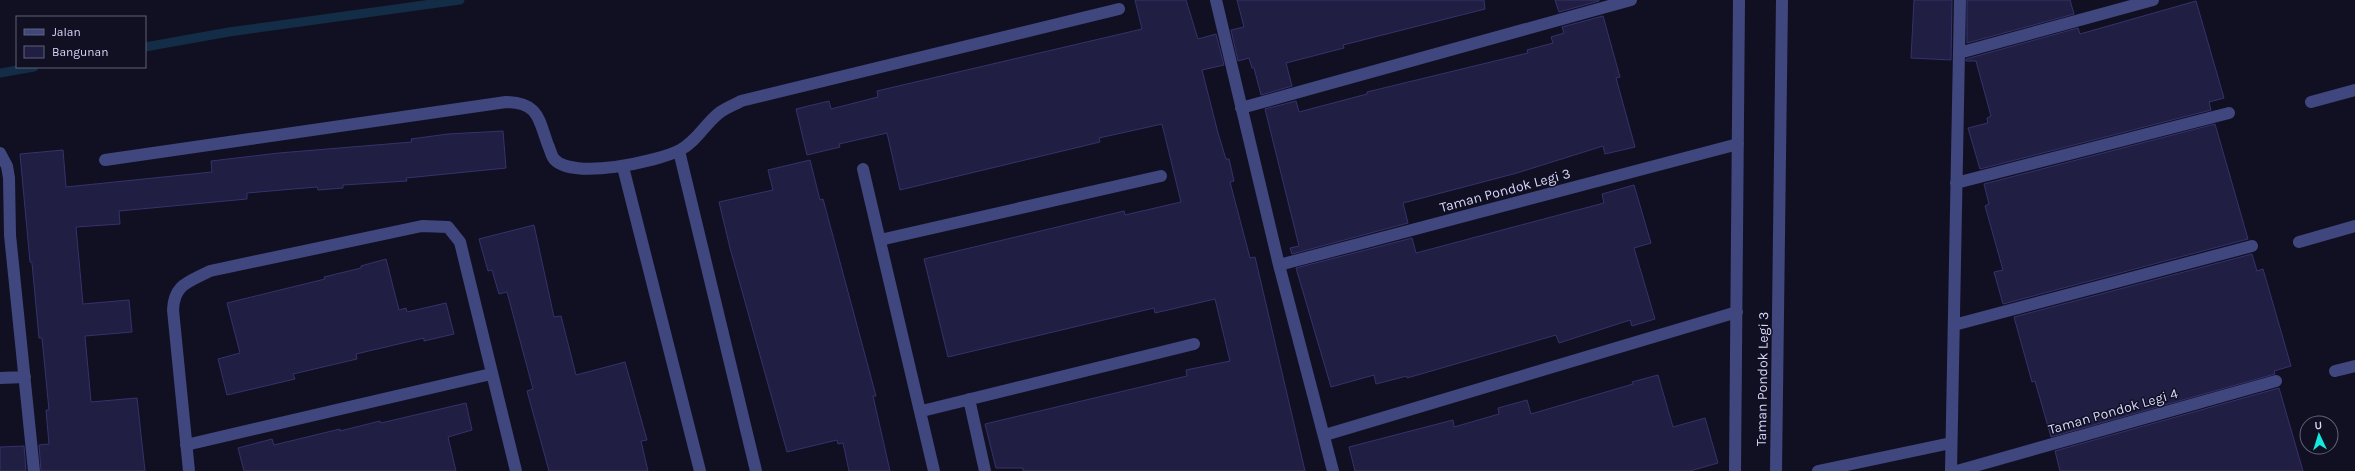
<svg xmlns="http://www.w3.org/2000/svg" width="2355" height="471" font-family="Karla,sans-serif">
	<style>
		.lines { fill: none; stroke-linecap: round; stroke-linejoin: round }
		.stream { stroke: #122d45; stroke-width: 9 }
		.building { fill: #201e42; stroke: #35326c }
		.minor { stroke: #40477e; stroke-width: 12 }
		.labels { text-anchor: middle; stroke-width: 3; stroke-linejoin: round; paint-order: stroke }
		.street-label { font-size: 14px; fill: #d6d7fb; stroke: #111023 }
	</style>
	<rect width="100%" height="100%" fill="#111023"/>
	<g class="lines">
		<!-- stream -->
		<path class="stream" d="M145 47 229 32 460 0
			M0 73 34 67"/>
	</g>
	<!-- building -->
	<path class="building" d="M1135 0H1186L1198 39 1216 34 1224 65 1202 70 1218 133 1226 159H1229L1234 181 1230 182 1250 258 1255 257 1305 471H1023V468H996L985 424 1187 376 1186 370 1230 361 1215 299 1155 313 1154 308 948 357 924 259 1124 211 1125 215 1181 202 1162 124 1099 138 1100 142 900 190 887 133 839 144 840 147 807 155 796 109 829 101 831 109 878 97 877 91 1142 29Z
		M1237 0H1484L1485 9 1343 45 1344 48 1286 63 1292 86 1261 95 1254 68H1252L1249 58 1238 61 1231 30 1244 27Z
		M1555 0H1599V1L1559 12Z
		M1914 0H1952L1951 60 1911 58Z
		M1967 0H2070L2074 14 1967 43Z
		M2196 1 2224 98 2209 102 2211 110 1980 169 1968 128 1988 123 1987 118 1991 116 1976 61H1966V59L2078 28 2080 34Z
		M1603 16 1620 77 1616 78 1635 147 1605 154 1603 146 1517 173 1403 203 1408 223 1292 254 1290 248 1299 246 1265 109 1296 101 1299 112 1367 94V92L1528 53 1527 50 1553 43 1551 37 1564 33 1562 27Z
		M2215 124 2248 239 2003 304 1994 272 2003 270 1985 206 1989 204 1984 184Z
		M503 131 506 168 406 178 407 181 343 185V188L318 190 317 187 247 193V199L119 211 120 224 76 227 83 304 129 300 132 332 85 336 91 402 137 398 145 471H41L39 445 49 444 46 410H49L42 338H39L32 263 30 262 20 154 63 150 66 187 212 172 211 161 279 153 412 142 411 139 448 134Z
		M810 160 820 200 823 199 876 396H873L890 471H849L843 443 838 444 837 440 787 452 730 248 719 202 773 190 768 170Z
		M1634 185 1651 243 1634 248 1655 319 1632 326 1630 320 1559 343 1556 335 1407 378V376L1376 384 1374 375 1331 387 1296 268 1412 238 1416 253 1604 203 1602 194Z
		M534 225 554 317 561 316 576 375 625 362 647 440 641 441 648 471H549L527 391 533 389 507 292 499 294 492 270 488 271 479 239Z
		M2252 254 2257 271 2263 269 2291 366 2274 371 2275 374 2051 437 2035 381 2032 382 2014 317Z
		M386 259 399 310 406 308 407 312 446 303 454 334 424 341V338L356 354 357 359 293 374 295 379 227 395 218 359 240 353 227 303 325 279 324 277 361 268V266Z
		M1658 375 1673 427 1705 418 1718 463 1690 471H1355L1349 447 1453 420 1454 427 1499 414 1498 408 1527 400 1531 414 1633 384 1632 382Z
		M2279 388 2303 471H2060L2055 451Z
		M466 403 472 430 448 437 456 471H244L238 448 272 439 274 445 340 429V431L380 421 381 423Z
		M24 446 26 471H0V447Z"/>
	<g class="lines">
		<!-- minor -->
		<path class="minor" d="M1216 0 1279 265 1333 471
			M1959 53 2153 0
			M2311 102 2355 90
			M1241 108 1631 0
			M679 151 756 471
			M0 153 7 166 9 178 10 235 34 471
			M105 160 506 102C539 103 538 118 548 145 550 149 551 155 554 159 572 180 657 162 680 150 697 141 705 124 719 113 726 108 734 105 741 101L1119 9
			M623 167 700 471
			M863 169 934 471
			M1956 183 2229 113
			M880 240 1161 176
			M2299 242 2355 226
			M1279 265 1738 144
			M1954 325 2252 246
			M2335 371 2355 366
			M0 378 25 377
			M969 399 985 471
			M922 411 1194 344
			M1325 435 1737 312
			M186 445 491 374
			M189 471 173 310C174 284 189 282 210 271L422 226 448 227 460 242 516 471
			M1735 471 1739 0
			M1776 471 1782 0
			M1818 471 1951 443
			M1951 471 1960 0
			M1957 471 2276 381"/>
	</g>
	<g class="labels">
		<!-- street labels -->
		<g class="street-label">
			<text transform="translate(1505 190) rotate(-15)" y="5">Taman Pondok Legi 3</text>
			<text transform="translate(1762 379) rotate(-89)" y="5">Taman Pondok Legi 3</text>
			<text transform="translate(2113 411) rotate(-16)" y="5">Taman Pondok Legi 4</text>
		</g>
	</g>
	<!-- legend -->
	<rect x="16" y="16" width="130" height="52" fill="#111023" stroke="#606079"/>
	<rect x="24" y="29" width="20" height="6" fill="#40477e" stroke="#606079"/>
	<text x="52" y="36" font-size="12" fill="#d6d7fb">Jalan</text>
	<rect x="24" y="46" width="20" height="12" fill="#201e42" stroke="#606079"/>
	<text x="52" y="56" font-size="12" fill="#d6d7fb">Bangunan</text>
	<!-- north arrow -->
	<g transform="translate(2319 435) rotate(356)"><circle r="19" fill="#111023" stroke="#606079"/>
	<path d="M0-3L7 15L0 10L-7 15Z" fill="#15e9dd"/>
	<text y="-6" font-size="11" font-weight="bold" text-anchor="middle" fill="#d6d7fb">U</text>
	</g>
</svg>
